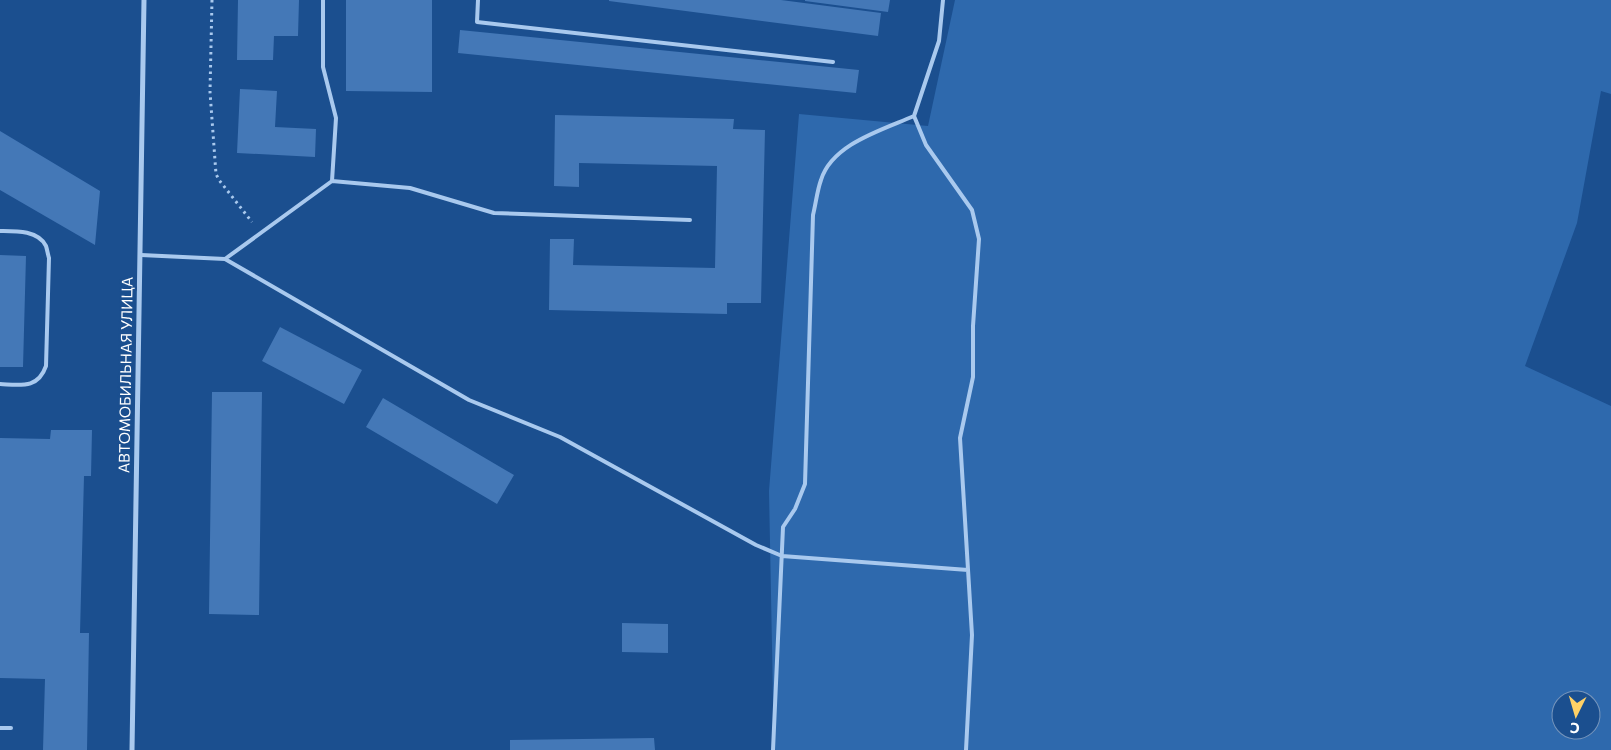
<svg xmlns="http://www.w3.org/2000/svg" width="1611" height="750" font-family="Commissioner,sans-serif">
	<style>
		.green { fill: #2e69ad; fill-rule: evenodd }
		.building { fill: #4478b7 }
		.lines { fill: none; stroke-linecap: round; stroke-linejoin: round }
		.path { stroke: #a9c9ee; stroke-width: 3; stroke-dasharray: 2.5 4; stroke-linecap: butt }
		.lane { stroke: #a9c9ee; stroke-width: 4 }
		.street { stroke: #a9c9ee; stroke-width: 5 }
		.labels { text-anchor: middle; stroke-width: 4.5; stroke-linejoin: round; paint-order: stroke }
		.street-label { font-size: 15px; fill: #fff; stroke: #1b4f8f }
	</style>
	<rect width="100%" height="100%" fill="#1b4f8f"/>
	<!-- green -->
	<path class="green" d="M955 0H1611V94L1601 91 1577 223 1525 366 1611 406V750H774L769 491 799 114 928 126ZM1561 700H1591V730H1561Z"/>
	<!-- building -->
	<path class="building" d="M238 0H299L298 36H274L273 60H237Z
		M346 0H432V92L346 91Z
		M609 0H781L881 13 878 36 609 1Z
		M805 0H890L888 12 805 1Z
		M460 30 859 70 856 93 458 53Z
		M240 89 277 91 275 127 316 129 315 157 237 153Z
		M555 115 734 119 733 129 765 130 761 303H727V314L549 310 550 239H574L573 265 715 268 717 166 579 163V187L554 186Z
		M0 131 100 191 95 245 0 190Z
		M0 255 26 256 23 367H0Z
		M280 327 362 370 344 404 262 361Z
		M212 392H262L259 615 209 614Z
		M383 398 514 475 497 504 366 427Z
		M51 430H92L91 476H84L80 633H89L87 750H43L45 679 0 678V438L50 439Z
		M622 623 668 624V653L622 652Z
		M654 738 655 750H510V740Z"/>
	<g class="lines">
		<!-- path -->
		<path class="path" d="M212 0 210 92 216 174 219 180 252 222"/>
		<!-- lane -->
		<path class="lane" d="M323 0V67L336 118 332 181
			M478 0 477 22 833 62
			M943 0 939 41 914 116 926 145 972 210 979 239 973 326V377L960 438 972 635 966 750
			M0 231C15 231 38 230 46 246 47 249 48 255 49 258L46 366C38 389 21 385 0 384
			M141 255 225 259 332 181 410 188 494 213 690 220
			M225 259 469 400 560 437 756 545 782 556 968 570
			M0 728H11
			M773 750 783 527 795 509 805 484 813 215C816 203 817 191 821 180 832 144 882 130 914 116"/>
		<!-- street -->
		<path class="street" d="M132 750 144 0"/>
	</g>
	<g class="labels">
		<!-- street labels -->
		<g class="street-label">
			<text transform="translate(126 375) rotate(-89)" y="5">АВТОМОБИЛЬНАЯ УЛИЦА</text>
		</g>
	</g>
	<!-- north arrow -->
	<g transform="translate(1576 715) rotate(185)"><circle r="24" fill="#1b4f8f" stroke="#7695bc"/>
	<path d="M0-4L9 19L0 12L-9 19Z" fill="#ffd166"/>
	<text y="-8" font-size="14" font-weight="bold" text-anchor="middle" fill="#ffffff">С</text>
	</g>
</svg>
